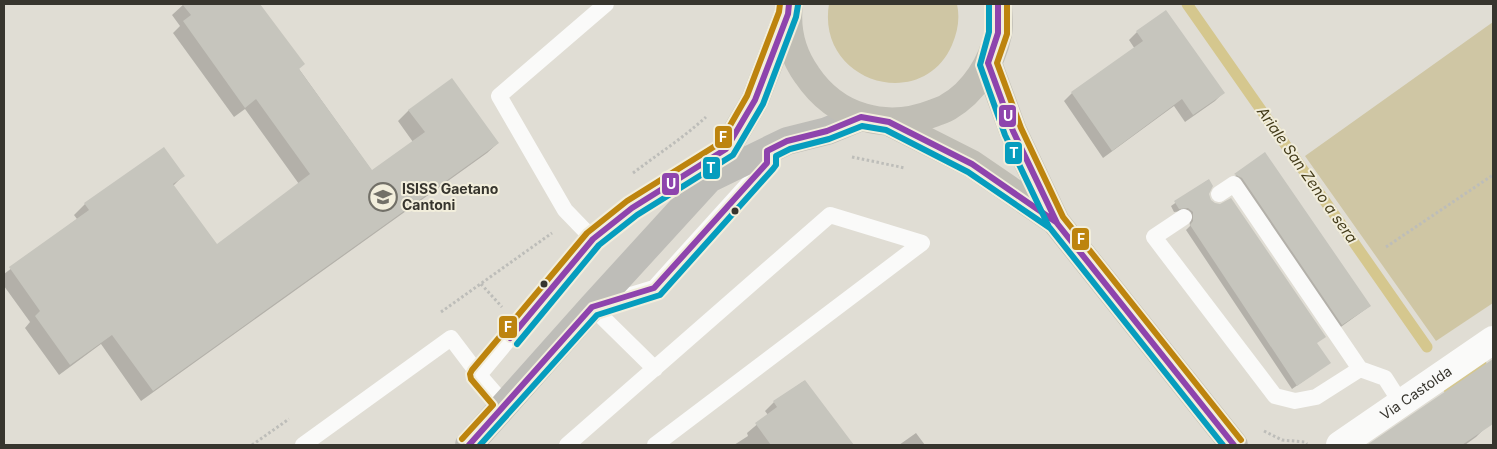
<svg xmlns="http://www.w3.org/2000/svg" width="1497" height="449" font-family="Inter,sans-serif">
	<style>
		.green { fill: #cfc6a4 }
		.shadow { fill: #0003 }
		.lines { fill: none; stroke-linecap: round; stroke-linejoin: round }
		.stream { stroke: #d5c78e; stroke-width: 11 }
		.building { fill: #c6c5bd }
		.path { stroke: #bdbdb9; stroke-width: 3; stroke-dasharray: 2.5 2.5; stroke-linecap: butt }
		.lane { stroke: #fafaf9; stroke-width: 16 }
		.street { stroke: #fafaf9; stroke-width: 28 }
		.secondary { stroke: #bebdb8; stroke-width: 28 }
		.primary { stroke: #c0beb5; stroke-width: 28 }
		.bus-1-casing { stroke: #f2eedc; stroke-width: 10 }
		.bus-2-casing { stroke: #f2eedc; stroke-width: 10 }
		.bus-3-casing { stroke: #f2eedc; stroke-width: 10 }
		.bus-1 { stroke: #8e44ad; stroke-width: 6 }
		.bus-2 { stroke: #069dbe; stroke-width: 6 }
		.bus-3 { stroke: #bd840e; stroke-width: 6 }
		.bus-dot { fill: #37352e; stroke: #f2eedc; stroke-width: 2 }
		.labels { text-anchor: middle; stroke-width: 4; stroke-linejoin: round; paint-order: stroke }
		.poi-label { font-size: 14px; font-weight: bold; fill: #37352e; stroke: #f2eedc; text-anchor: start }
		.street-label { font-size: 14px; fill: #37352e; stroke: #f2eedc }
		.water-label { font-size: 15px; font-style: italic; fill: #433b19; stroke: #f2eedc }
		.line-badge { stroke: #f2eedc; stroke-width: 2 }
		.badge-label { font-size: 14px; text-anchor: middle; font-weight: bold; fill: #fff }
	</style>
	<rect width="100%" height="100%" fill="#e0ddd4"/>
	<!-- green -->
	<path class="green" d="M829 4H957C960 18 958 31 952 45 922 114 816 82 829 4Z
		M1493 22V303L1436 341 1305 156Z"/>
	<!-- shadow -->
	<path class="shadow" d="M184 4H262L260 5 299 69 372 171 413 142 398 121 409 110 498 143 487 153 141 401 101 344 59 375 25 328 30 322 4 286V274L77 219 74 215 85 204 183 176 173 186 216 246 299 184 245 109 234 117 173 33 180 26 172 15Z
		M1137 32 1223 93 1215 101 1185 122 1174 106 1103 158 1064 101 1072 93 1135 49 1129 40Z
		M1265 154 1370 306 1338 329 1231 179Z
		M1208 180V194L1210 201 1329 363 1292 389 1186 230 1190 226 1189 216 1184 211 1174 212 1171 206Z
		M1493 361V420L1484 426 1485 428 1476 437 1465 445H1370Z
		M804 381 852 445H734L748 436 747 433 768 415 765 411 774 402Z
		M916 433 925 445H899Z"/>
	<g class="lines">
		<!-- stream -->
		<path class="stream" d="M1187 4 1427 347
			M1449 389 1481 364"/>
	</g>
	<!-- building -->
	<path class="building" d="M182 4H260L305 64 299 69 372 170 425 132 408 110 452 78 499 143 153 391 112 335 70 365 35 316 40 311 9 267 89 210 84 203 164 147 185 176 173 184 217 244 310 174 256 99 245 108 183 21 191 15Z
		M1166 10 1225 93 1193 115 1182 99 1112 151 1071 92 1143 41 1136 31Z
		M1265 152 1371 306 1342 325 1242 178 1234 174Z
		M1209 179 1213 186 1209 194 1211 200 1215 203 1220 204 1231 198 1326 337 1317 343 1331 363 1297 386 1190 225 1193 221V212L1188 208 1179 209 1174 201Z
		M1493 359V424L1462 445H1367Z
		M805 380 854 445H771L755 423 777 407 773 401Z"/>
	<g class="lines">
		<!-- path -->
		<path class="path" d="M852 157 905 168
			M633 173C658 154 683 138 706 117
			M1386 247 1493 175
			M481 284 502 307
			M441 312 552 233
			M1264 431 1282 440 1305 442 1307 444
			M252 445 289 419"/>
		<!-- lane -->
		<path class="lane" d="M1184 217 1154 237 1275 396 1295 401 1316 397 1360 369 1234 184 1219 194
			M593 239 565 210 499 96 606 4
			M655 369 592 307 654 288 767 163V151
			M1360 369 1385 378 1401 403
			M479 375 593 239 632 208 719 153
			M303 445 451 338 479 375 505 405
			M567 445 830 215 922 243
			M655 445 922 243"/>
		<!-- street -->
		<path class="street" id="s1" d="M1340 445 1493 340"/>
		<!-- secondary -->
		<path class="secondary" d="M709 179 787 141 827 131 861 117
			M469 445 592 307 709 179 755 100 788 14"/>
		<!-- primary -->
		<path class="primary" d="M789 4C786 29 792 54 807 75 836 118 886 132 934 113 938 111 944 110 948 107 974 92 992 63 998 34 1000 25 998 13 998 4
			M988 63 1013 131 1056 222 1234 445
			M889 122 972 164 1055 221"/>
		<defs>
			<path id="bus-1" d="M998 4V33L988 63 1013 131 1057 223
				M510 338 593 239 632 208 726 149 755 100 788 14 789 4
				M469 445 592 307 654 288 767 163V151L787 141 827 131 861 117 889 122 972 164 1056 222 1234 445"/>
			<path id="bus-2" d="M989 4V32L980 65 1005 135 1049 227
				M517 344 599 245 637 215 733 155 763 104 796 17 798 5
				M480 445 597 315 660 295 773 169 776 165V156L790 149 829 139 862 126 886 130 968 172 1050 228 1223 445"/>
			<path id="bus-3" d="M1007 4V34L997 63 1021 128 1063 217 1241 440
				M462 439 493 405 471 379 470 374 472 370 587 233 627 201 720 143 747 96 779 12 780 4"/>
		</defs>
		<!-- bus-1 casing -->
		<use href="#bus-1" class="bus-1-casing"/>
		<!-- bus-2 casing -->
		<use href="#bus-2" class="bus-2-casing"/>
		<!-- bus-3 casing -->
		<use href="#bus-3" class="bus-3-casing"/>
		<!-- bus-1 -->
		<use href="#bus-1" class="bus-1"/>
		<!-- bus-2 -->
		<use href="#bus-2" class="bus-2"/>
		<!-- bus-3 -->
		<use href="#bus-3" class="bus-3"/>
	</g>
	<!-- icons -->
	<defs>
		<symbol id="school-ring" viewBox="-11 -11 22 22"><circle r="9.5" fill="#f2eedc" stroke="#727068" stroke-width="1.5"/><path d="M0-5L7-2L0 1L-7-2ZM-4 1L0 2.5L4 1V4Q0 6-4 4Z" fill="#727068"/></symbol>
	</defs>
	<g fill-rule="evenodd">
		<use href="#school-ring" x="367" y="181" width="32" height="32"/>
	</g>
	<!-- markers -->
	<g class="bus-dot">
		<circle cx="735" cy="211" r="4.5"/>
		<circle cx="544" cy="284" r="4.5"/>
	</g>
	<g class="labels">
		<!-- poi labels -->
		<g class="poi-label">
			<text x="402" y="194">ISISS Gaetano<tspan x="402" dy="16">Cantoni</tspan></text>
		</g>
		<!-- street labels -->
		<g class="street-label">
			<text dy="5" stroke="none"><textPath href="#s1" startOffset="92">Via Castolda</textPath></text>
		</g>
		<!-- water labels -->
		<g class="water-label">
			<text transform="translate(1307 175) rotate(55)" y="5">Ariale San Zeno a sera</text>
		</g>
	</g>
	<g class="line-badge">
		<rect x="998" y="104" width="19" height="24" rx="5" fill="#8e44ad"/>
		<rect x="714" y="125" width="19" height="24" rx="5" fill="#bd840e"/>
		<rect x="1004" y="141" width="19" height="24" rx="5" fill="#069dbe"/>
		<rect x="702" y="156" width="19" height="24" rx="5" fill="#069dbe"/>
		<rect x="661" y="172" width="19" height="24" rx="5" fill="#8e44ad"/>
		<rect x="1071" y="227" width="19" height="24" rx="5" fill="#bd840e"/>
		<rect x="498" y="315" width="20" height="24" rx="5" fill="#bd840e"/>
	</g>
	<g class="badge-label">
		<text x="1008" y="121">U</text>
		<text x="723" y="142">F</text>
		<text x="1014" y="158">T</text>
		<text x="711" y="173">T</text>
		<text x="671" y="189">U</text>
		<text x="1081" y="244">F</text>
		<text x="508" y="332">F</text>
	</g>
	<!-- border -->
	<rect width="1497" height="449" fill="none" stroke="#37352e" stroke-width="10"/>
</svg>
